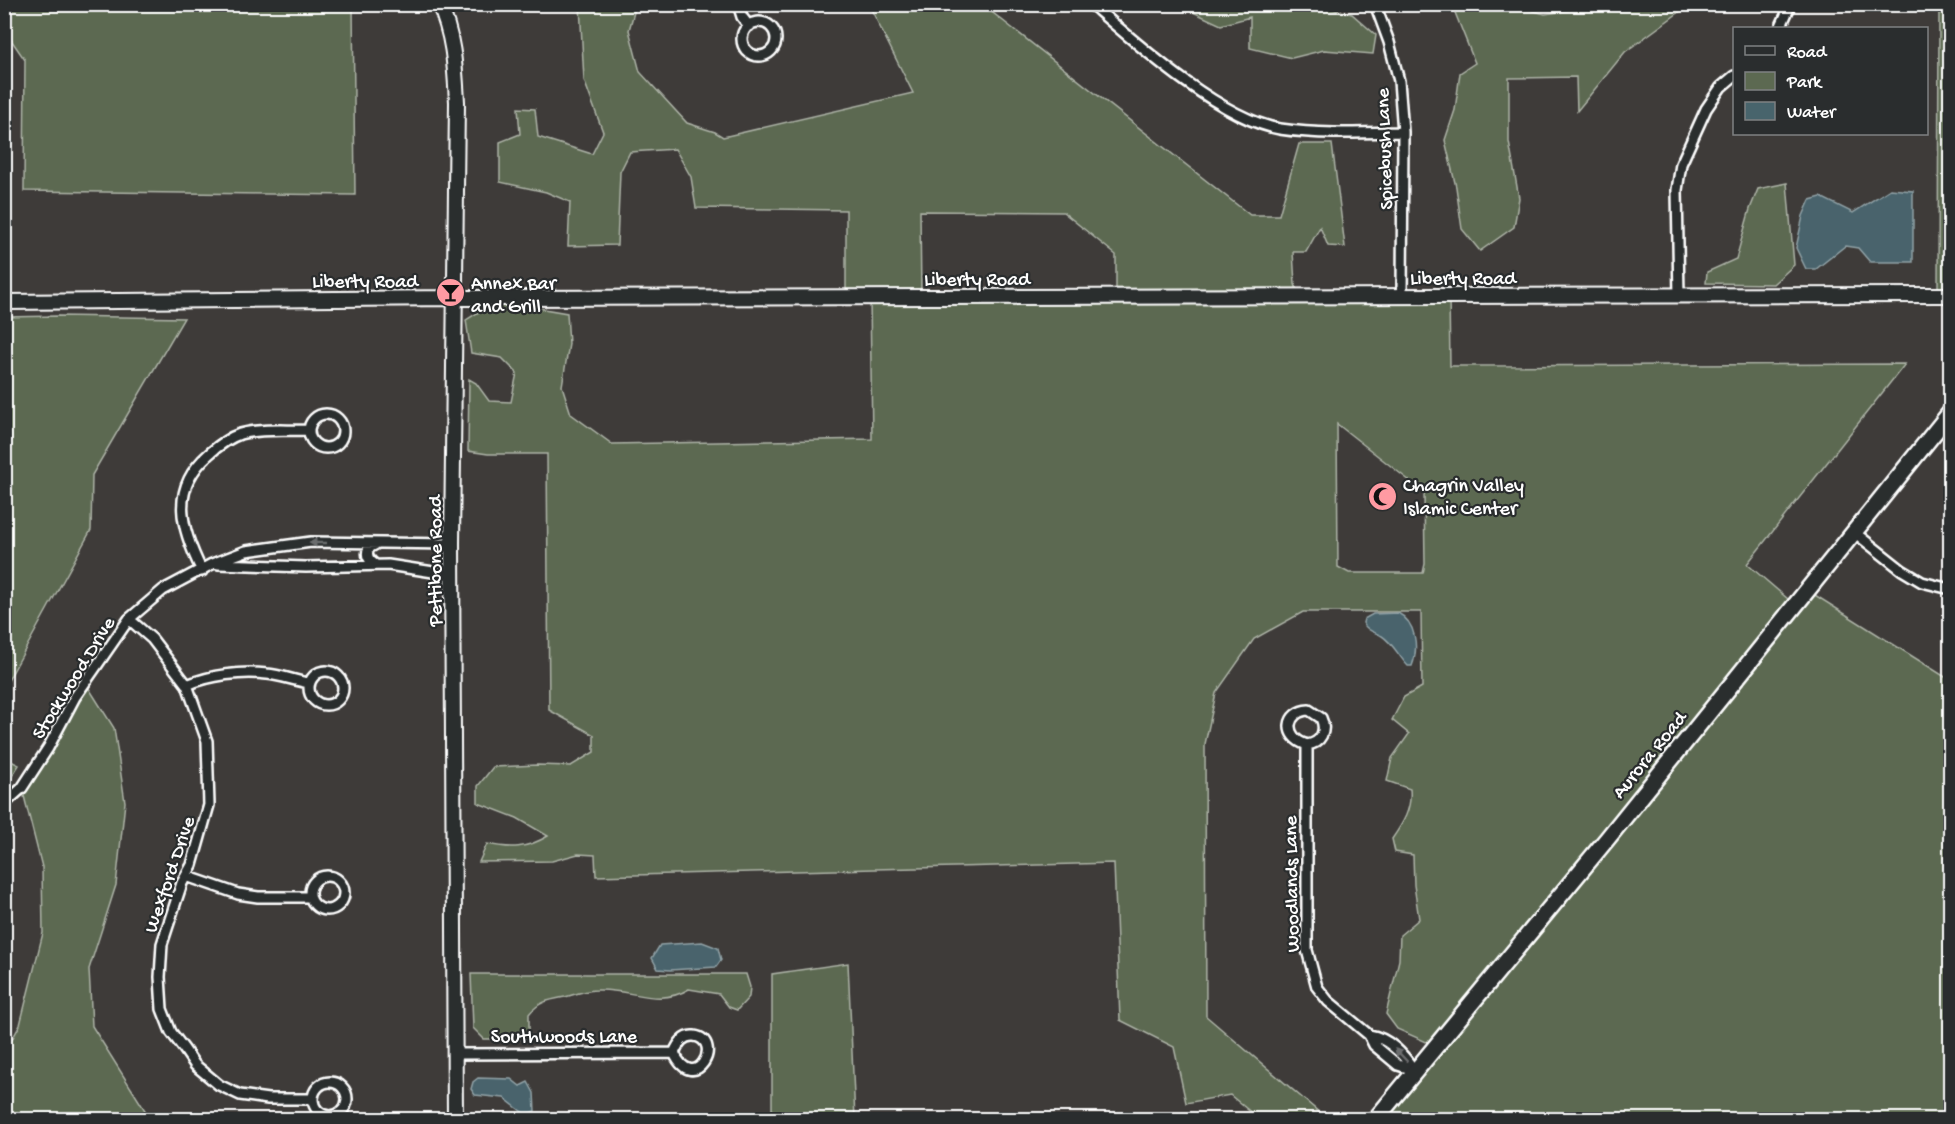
<svg xmlns="http://www.w3.org/2000/svg" width="1955" height="1124" font-family="'Gochi Hand',sans-serif">
	<style>
		.green { fill: #5c6951; stroke: #aeb4a8; stroke-width: 1.5; fill-rule: evenodd }
		.water { fill: #48646c; stroke: #91a2a7; stroke-width: 1.5 }
		.lines { fill: none; stroke-linecap: round; stroke-linejoin: round }
		.street-casing { stroke: #fff; stroke-width: 14 }
		.secondary-casing { stroke: #fff; stroke-width: 18 }
		.primary-casing { stroke: #fff; stroke-width: 20 }
		.street { stroke: #2a2d2e; stroke-width: 9 }
		.secondary { stroke: #2a2d2e; stroke-width: 14 }
		.primary { stroke: #2a2d2e; stroke-width: 15 }
		.oneway { fill: #6a6c6d }
		.labels { text-anchor: middle; stroke-width: 4.5; stroke-linejoin: round; paint-order: stroke }
		.street-label { font-size: 20px; fill: #fff; stroke: #2a2d2e }
		.poi-label { font-size: 20px; fill: #fff; stroke: #2a2d2e; text-anchor: start }
	</style>
	<rect width="100%" height="100%" fill="#3e3b39"/>
	<filter id="ink" filterUnits="userSpaceOnUse"><feTurbulence type="fractalNoise" baseFrequency=".0167" numOctaves="2"/><feDisplacementMap in="SourceGraphic" scale="12" xChannelSelector="R" yChannelSelector="G"/><feConvolveMatrix kernelMatrix="1 2 1 2 8 2 1 2 1" color-interpolation-filters="sRGB"/></filter>
	<g filter="url(#ink)">
		<!-- green -->
		<path class="green" d="M986 4 988 9 1250 215H1279L1299 144H1332L1345 247 1328 246 1320 227 1306 252H1293L1295 284 1299 296H1449L1450 366 1905 364 1747 564 1795 605 1807 590 1950 680V1119H1375L1429 1043 1397 1029 1386 1014 1399 960 1400 935 1419 919 1414 885 1413 855 1395 852 1392 839C1403 823 1412 809 1410 789L1387 781 1392 758 1409 734 1392 720 1404 697 1422 687 1421 612H1303L1254 639 1216 693 1205 744 1206 1016 1327 1119H1259L1230 1095 1186 1103 1174 1047 1120 1020 1114 863 596 876 595 855 578 854 552 861 479 862 487 844C511 849 526 849 548 836L517 818 478 803V786L493 767 537 765 571 766 594 752V735L549 710 547 454H488L468 451 469 379 476 383 489 401 511 402 517 373 502 358 471 353 466 320 488 306 509 303 567 313 569 344 562 386 571 414 612 444 872 439 870 298H846V210L696 208 691 177 675 149 630 152 620 172 617 245 568 246 570 202 546 192 500 182V142L520 134 518 108 535 109 538 137 592 154 603 132 584 80 580 5H636L629 30 640 72 687 123 715 132 723 137 913 93 869 5ZM920 211 1063 212 1116 255V297H921ZM1337 424 1424 492 1425 564 1423 573H1349L1338 567Z
			M1950 4V295H1938L1939 5Z
			M4 5H353L355 195 24 191 25 60 5 31Z
			M1178 5H1317L1352 14 1376 35 1373 54 1324 50 1292 58 1250 48V17L1221 25Z
			M1452 5H1513L1545 14 1578 9 1622 7 1623 5H1689L1625 52 1577 111 1576 77 1509 78V142L1519 198 1514 227 1480 251 1462 229 1456 187 1445 140 1455 110 1460 73 1475 63Z
			M1787 183 1794 265 1773 284 1706 283 1707 272 1736 259 1750 209 1758 189Z
			M58 316 184 318 92 475 91 530 5 686V317Z
			M85 682 114 728 125 802 116 885 89 969 92 1026 146 1112 156 1119 5 1120V1052L20 1025 43 933 42 867 22 788Z
			M5 758 19 765 5 787Z
			M848 963 855 1119H772V974Z
			M471 974H746L750 987 749 997 737 1010 729 1007 719 994 689 989C658 1008 629 988 597 990 587 990 576 994 565 997 549 1000 540 1001 529 1014V1039H484L473 1028Z"/>
		<!-- water -->
		<path class="water" d="M1890 189 1913 191V262H1870L1858 248 1845 246 1816 269H1806L1796 248 1803 216 1810 200 1821 197 1853 213Z
			M1398 613C1416 622 1419 648 1412 666H1408C1399 657 1393 643 1382 636 1375 632 1367 631 1363 623L1364 619 1373 614Z
			M702 942 718 948 721 960 716 967 670 970 658 969 652 958 660 945Z
			M478 1078 511 1079 520 1086 528 1082 534 1093 535 1111 526 1115 504 1098 475 1095 471 1089 473 1082Z"/>
		<g class="lines">
			<defs>
				<path id="street" d="M738 4 742 17 749 26
					M1091 4C1137 44 1220 119 1280 129 1320 135 1362 133 1403 132
					M1375 4 1389 42 1399 81 1403 132 1402 296
					M742 39a17 17 0 1 1 34 0a17 17 0 1 1-34 0Z
					M1780 28 1791 4
					M1679 296 1677 190 1681 164 1706 109 1721 87 1734 76
					M309 431a17 17 0 1 1 34 0a17 17 0 1 1-34 0Z
					M1854 532 1902 570 1922 582 1950 589
					M218 564 306 567 388 565 453 575
					M376 565C369 561 365 555 369 548L376 544
					M202 571C181 529 169 489 209 454 219 445 228 438 240 434 262 428 287 431 309 430
					M129 619 152 639 187 685 207 741 209 805 192 865 182 883 162 944 160 977 162 1009 171 1032 184 1049 195 1065 219 1085 240 1095 268 1099H312
					M309 688a17 17 0 1 1 34 0a17 17 0 1 1-34 0Z
					M187 685C210 675 242 671 267 674 281 675 295 681 309 683
					M1307 745C1321 743 1327 731 1321 718L1309 710C1286 711 1282 737 1307 745V950L1317 987 1328 1001 1369 1035 1374 1045 1398 1065 1414 1070C1403 1054 1389 1038 1369 1035
					M4 804 22 788 48 748 75 697 129 619 163 590 212 564 246 551 311 542 452 544
					M310 893a17 17 0 1 1 34 0a17 17 0 1 1-34 0Z
					M186 876 238 894 258 897H310
					M454 1054 674 1053C695 1097 725 1040 694 1036 683 1035 678 1044 674 1053
					M313 1099a17 17 0 1 1 34 0a17 17 0 1 1-34 0Z"/>
				<path id="secondary" d="M439 4C454 36 455 68 457 102L452 544 455 1120
					M4 302 455 298 1950 295"/>
				<path id="primary" d="M1375 1120 1607 839 1950 413"/>
			</defs>
			<!-- street casing -->
			<use href="#street" class="street-casing"/>
			<!-- secondary casing -->
			<use href="#secondary" class="secondary-casing"/>
			<!-- primary casing -->
			<use href="#primary" class="primary-casing"/>
			<!-- street -->
			<use href="#street" class="street"/>
			<!-- secondary -->
			<use href="#secondary" class="secondary"/>
			<!-- primary -->
			<use href="#primary" class="primary"/>
		</g>
		<!-- one-way arrows -->
		<defs><path id="oneway-solid" d="M-6-.8H1V-3.2L6.5 0L1 3.2V.8H-6Z" transform="scale(1.5)"/></defs>
		<g class="oneway">
			<use href="#oneway-solid" transform="translate(318 543) rotate(180)"/>
			<use href="#oneway-solid" transform="translate(1401 1055) rotate(-134)"/>
		</g>
	</g>
	<!-- icons -->
	<defs>
		<symbol id="bar-disc" viewBox="-11 -11 22 22"><circle r="9.5" fill="#ff9aa2" stroke="#2a2d2e"/><path d="M-6-5H6L.8 .8V4.5H3.5V6h-7V4.5H-.8V.8Z" fill="#111"/></symbol>
		<symbol id="mosque-disc" viewBox="-11 -11 22 22"><circle r="9.5" fill="#ff9aa2" stroke="#2a2d2e"/><path d="M3.5-4.9A6 6 0 1 0 3.5 4.9A5 5 0 1 1 3.5-4.9Z" fill="#111"/></symbol>
	</defs>
	<g fill-rule="evenodd">
		<use href="#bar-disc" x="434" y="276" width="33" height="33"/>
		<use href="#mosque-disc" x="1366" y="480" width="33" height="33"/>
	</g>
	<g class="labels">
		<!-- street labels -->
		<g class="street-label">
			<text transform="translate(1383 149) rotate(-92)" y="7">Spicebush Lane</text>
			<text x="1463" y="284">Liberty Road</text>
			<text x="977" y="285">Liberty Road</text>
			<text x="365" y="287">Liberty Road</text>
			<text transform="translate(434 561) rotate(-90)" y="7">Pettibone Road</text>
			<text transform="translate(72 677) rotate(-58)" y="7">Stockwood Drive</text>
			<text transform="translate(1648 754) rotate(-51)" y="7">Aurora Road</text>
			<text transform="translate(168 874) rotate(-71)" y="7">Wexford Drive</text>
			<text transform="translate(1290 884) rotate(-91)" y="7">Woodlands Lane</text>
			<text x="564" y="1042">Southwoods Lane</text>
		</g>
		<!-- poi labels -->
		<g class="poi-label">
			<text x="471" y="289">Annex Bar<tspan x="471" dy="23">and Grill</tspan></text>
			<text x="1403" y="491">Chagrin Valley<tspan x="1403" dy="23">Islamic Center</tspan></text>
		</g>
	</g>
	<!-- margin -->
	<rect width="1955" height="1124" fill="none" stroke="#2a2d2e" stroke-width="24"/>
	<rect x="12" y="12" width="1931" height="1100" fill="none" stroke="#fff" stroke-width="2" filter="url(#ink)"/>
	<!-- legend -->
	<rect x="1733" y="27" width="195" height="108" fill="#2a2d2e" stroke="#7f8182" stroke-width="1.5"/>
	<rect x="1745" y="46" width="30" height="9" fill="#2a2d2e" stroke="#7f8182" stroke-width="1.5"/>
	<text x="1787" y="57" font-size="18" fill="#ffffff">Road</text>
	<rect x="1745" y="72" width="30" height="18" fill="#5c6951" stroke="#7f8182" stroke-width="1.5"/>
	<text x="1787" y="87" font-size="18" fill="#ffffff">Park</text>
	<rect x="1745" y="102" width="30" height="18" fill="#48646c" stroke="#7f8182" stroke-width="1.5"/>
	<text x="1787" y="117" font-size="18" fill="#ffffff">Water</text>
</svg>
